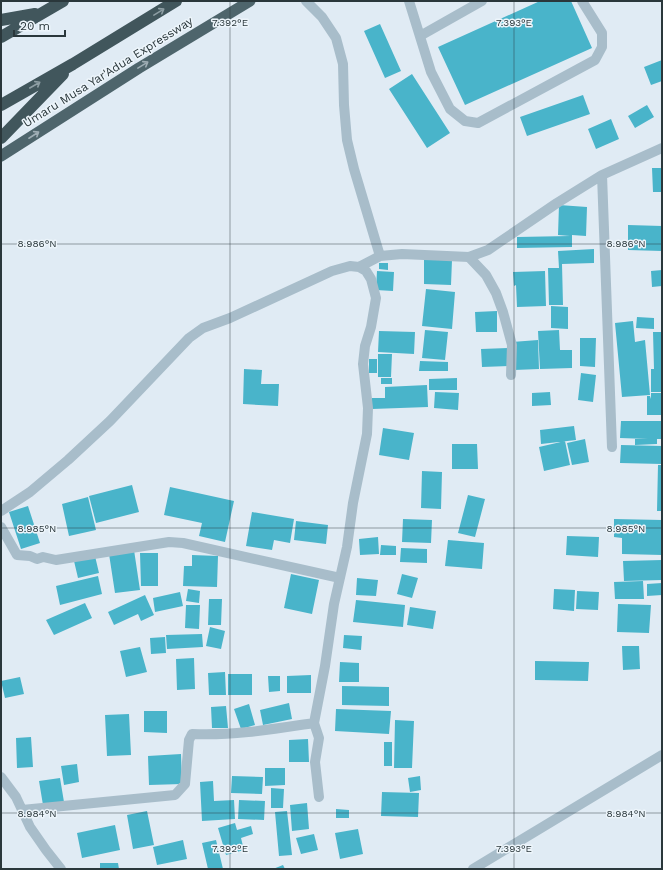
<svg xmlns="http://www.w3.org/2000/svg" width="663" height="870" font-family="'Work Sans',sans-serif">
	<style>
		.building { fill: #49b4ca }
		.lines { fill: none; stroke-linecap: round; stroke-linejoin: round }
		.service { stroke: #a8bdca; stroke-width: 10 }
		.minor { stroke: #a8bdca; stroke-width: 10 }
		.trunk { stroke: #4e656c; stroke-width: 11 }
		.motorway { stroke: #41565c; stroke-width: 12 }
		.oneway { stroke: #8e9ea4 }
		.oneway2 { stroke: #9eadb4 }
		.ticks { fill: none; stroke: #2a373b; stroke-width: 1; stroke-opacity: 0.45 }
		.labels { text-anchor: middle; stroke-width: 3; stroke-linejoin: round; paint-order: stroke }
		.street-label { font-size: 12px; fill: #2a373b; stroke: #edf5fb }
		.ticks-label { font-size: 10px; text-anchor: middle; fill: #2a373b; stroke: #edf5fb; stroke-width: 3; stroke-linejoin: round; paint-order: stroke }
	</style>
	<rect width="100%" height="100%" fill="#e0ebf4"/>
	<!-- building -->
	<path class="building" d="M540 1H571L592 48 465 105 438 47Z
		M380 24 401 71 385 78 364 31Z
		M662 60V81L651 85 644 67Z
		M412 74 450 133 427 148 389 89Z
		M583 95 590 114 527 136 520 117Z
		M647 105 654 117 635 128 628 116Z
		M611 119 619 139 596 149 588 129Z
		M652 168H662V192H653Z
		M559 205 587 207 586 236 572 235V247L517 248V237L570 236 558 235Z
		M628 225 662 226V251L628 250Z
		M594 249V263L562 264 563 305H549L548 268H559L558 251Z
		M424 259 452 260 451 285 424 284Z
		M379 263H388V270L379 269Z
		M662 270V286L652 287 651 271Z
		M377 271 394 272 393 291 376 290Z
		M545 271 546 306 517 307 516 285 514 286 513 272Z
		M426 289 455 292 452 329 422 326Z
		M551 306 568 307V329L551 328Z
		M497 311V332H476L475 312Z
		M637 317 654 318V329L636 328Z
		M633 321 635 342 645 340 650 395 622 397 615 323Z
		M425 330 448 332 445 360 422 358Z
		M559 330 560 350H572V368L540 369 538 331Z
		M379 331 415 332 414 354 378 352Z
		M653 332H662V392H651V369H654Z
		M580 338H596L595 367 580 366Z
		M538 340 539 369 514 370 512 342Z
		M508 348 509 366 482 367 481 349Z
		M378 354H392L391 377H378Z
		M369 359H377V373H369Z
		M420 361 448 362V371H419Z
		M244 369 262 370 261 384H279L278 406 243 404Z
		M581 373 596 375 593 402 578 400Z
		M381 378H392V384H381Z
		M457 378V390H429V379Z
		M427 385 428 407 372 409V398H385V387Z
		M435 392 459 393 458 410 434 408Z
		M550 392 551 405 532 406V393Z
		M651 393H662V415H647V396H650L651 399Z
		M621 421H662V439H657V444L635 445V439H648L620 438Z
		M574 426 576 440 541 444 540 430Z
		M383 428 414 433 409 460 379 455Z
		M585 439 589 462 572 465 567 443Z
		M565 441 570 465 544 471 539 447Z
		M452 444H477L478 469H452Z
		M621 445 662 446V464L620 463Z
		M658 465H662V511H657Z
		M422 471 442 472 441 509 421 508Z
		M132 485 139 512 96 523 89 496Z
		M170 487 234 501 225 542 199 536 202 523 164 515Z
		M468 495 485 499 475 537 458 533Z
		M88 497 96 530 69 536 62 504Z
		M28 506 40 543 21 549 9 512Z
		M252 512 294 519 290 543 274 540 272 550 246 546Z
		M403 519 432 520 431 543 402 542Z
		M614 519 662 520V555L622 554V538L614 537Z
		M296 521 328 525 326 544 294 540Z
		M567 536 599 537 598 557 566 555Z
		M378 537 379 554 360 555 359 539Z
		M448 540 484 543 482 569 445 566Z
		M381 545 396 546V555H380Z
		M401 548 427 549V563L400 562Z
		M134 550 140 590 115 593 109 554Z
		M140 553H158V586H141Z
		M192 555 218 556 217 587 183 586 184 566H192Z
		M95 556 99 573 78 578 74 561Z
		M662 560V580L624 581 623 561Z
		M291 574 319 580 312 614 284 608Z
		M402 574 418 578 412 598 397 594Z
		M98 576 102 594 60 605 56 586Z
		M357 578 378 580 376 596 356 595Z
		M643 581 644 599H615L614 582Z
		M662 583V595L647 596V584Z
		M188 589 200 591 199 603 186 601Z
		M554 589 575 590 574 611 553 609Z
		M577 591 599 592 598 610 576 609Z
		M180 592 183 606 155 612 153 598Z
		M145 595 154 615 141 621 138 614 114 625 108 612Z
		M209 599H222L221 625H208Z
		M356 600 405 605 403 627 353 622Z
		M85 603 92 618 54 635 46 620Z
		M618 604 651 605 649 633 617 632Z
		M186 605H200L199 629 185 628Z
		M410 607 436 611 433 629 407 625Z
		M210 627 225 631 221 649 206 646Z
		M202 634 203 647 167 649 166 635Z
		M344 635 362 636 361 650 343 648Z
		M165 637 166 653 151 654 150 638Z
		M622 646H639L640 669 623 670Z
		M140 647 147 672 126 677 120 651Z
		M194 658 195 689 177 690 176 659Z
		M535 661 589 662 588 681 535 680Z
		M340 662 359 663V682H339Z
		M225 672 226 695H209L208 673Z
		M228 674H252V695H228Z
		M311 675V693H287V676Z
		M268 676H280V691L269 692Z
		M20 677 24 694 5 698 1 681Z
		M342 686 389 687V706L342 705Z
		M289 703 292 719 263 725 260 710Z
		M249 704 255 725 241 729 234 709Z
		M226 706 228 728H212L211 707Z
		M336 709 391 711 389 734 335 731Z
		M144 711H167V733L144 732Z
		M129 714 131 755 107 756 105 715Z
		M395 720 414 721 412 768H394Z
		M31 737 33 767 17 768 16 738Z
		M308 739 309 762H289V740Z
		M384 742H392V766H384Z
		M181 754 182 784 149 785 148 756Z
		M77 764 79 782 64 785 61 766Z
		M265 768H285V785L265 786Z
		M232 776 263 777 262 794 231 793Z
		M420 776 421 790 410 792 408 778Z
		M60 778 64 802 43 805 39 781Z
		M213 781 214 801 234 800 235 819 202 821 200 782Z
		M271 788 284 789 283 808H271Z
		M382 792 419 793 418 817 381 816Z
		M239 800 265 801 264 820 238 819Z
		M307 803 309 829 292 831 290 805Z
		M336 809 349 810V818H336Z
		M147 811 154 845 133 849 127 815Z
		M287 811 292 855 279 856 275 812Z
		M235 823 237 830 251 826 253 834 241 838 244 850 226 855 218 828Z
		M115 825 120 850 82 858 77 833Z
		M358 829 363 854 340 859 335 833Z
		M314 834 318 850 301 854 296 838Z
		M183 840 187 859 157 865 153 847Z
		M216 840 223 869H208L202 843Z
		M100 863H118L119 869H100Z
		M283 865 285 869H273Z"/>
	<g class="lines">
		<!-- service -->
		<path class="service" d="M409 1 431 72 450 109 465 121 478 123 595 60 602 47V33L582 1
			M420 36 482 1
			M469 257 486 275 496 293 503 312 512 345 511 375"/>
		<!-- minor -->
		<path class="minor" d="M306 1 322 17 336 38 343 64 344 105 347 140 354 169 380 256
			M602 175 612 447
			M359 267 380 256 402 254 469 257 488 250 557 203 602 175 662 148
			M1 511 30 492 68 460 110 421 189 338 203 328 230 318 332 271 350 266 359 267 366 271 371 279 376 298 371 327 365 346 363 364 368 408 367 434 353 503 347 547 334 604 325 666 314 723 319 738 315 762 319 797
			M1 527 17 555 30 556 37 559 43 557 56 560 169 542 183 543 340 578
			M1 777 16 797 30 827 46 850 61 869
			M22 810 175 795 185 784 189 740 192 734C233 736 274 729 314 723
			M473 869 662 755"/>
		<!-- trunk -->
		<path class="trunk" d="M1 156 139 68 250 1"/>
		<!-- motorway -->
		<path class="motorway" d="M1 20 35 14
			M1 37 63 1
			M1 105 73 64 176 1
			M1 138 63 74"/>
	</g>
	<!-- one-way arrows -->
	<defs><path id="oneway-shaft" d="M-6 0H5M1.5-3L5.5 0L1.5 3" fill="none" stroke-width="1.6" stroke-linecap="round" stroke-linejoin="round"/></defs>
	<g class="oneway">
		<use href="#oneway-shaft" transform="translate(159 12) rotate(-31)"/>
		<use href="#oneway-shaft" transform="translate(35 85) rotate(-30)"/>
	</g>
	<g class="oneway2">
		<use href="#oneway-shaft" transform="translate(143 65) rotate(-31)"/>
		<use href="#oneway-shaft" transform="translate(34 135) rotate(-33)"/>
	</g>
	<!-- ticks -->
	<path class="ticks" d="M230 1V869M514 1V869M1 244H662M1 528H662M1 813H662"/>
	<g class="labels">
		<!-- street labels -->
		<g class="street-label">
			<text transform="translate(108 72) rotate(-32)" y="4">Umaru Musa Yar'Adua Expressway</text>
		</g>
	</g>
	<g class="ticks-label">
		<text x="230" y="26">7.392°E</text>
		<text x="514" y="26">7.393°E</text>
		<text x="37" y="247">8.986°N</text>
		<text x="626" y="247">8.986°N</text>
		<text x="37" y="532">8.985°N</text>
		<text x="626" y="532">8.985°N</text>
		<text x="37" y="817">8.984°N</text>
		<text x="626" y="817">8.984°N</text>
		<text x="230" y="852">7.392°E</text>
		<text x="514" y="852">7.393°E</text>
	</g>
	<!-- border -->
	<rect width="663" height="870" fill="none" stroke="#2a373b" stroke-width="4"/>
	<!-- scale -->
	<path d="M14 30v6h51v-6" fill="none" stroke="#2a373b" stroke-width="2"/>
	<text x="20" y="30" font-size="12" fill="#2a373b" stroke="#edf5fb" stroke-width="3" paint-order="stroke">20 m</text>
</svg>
